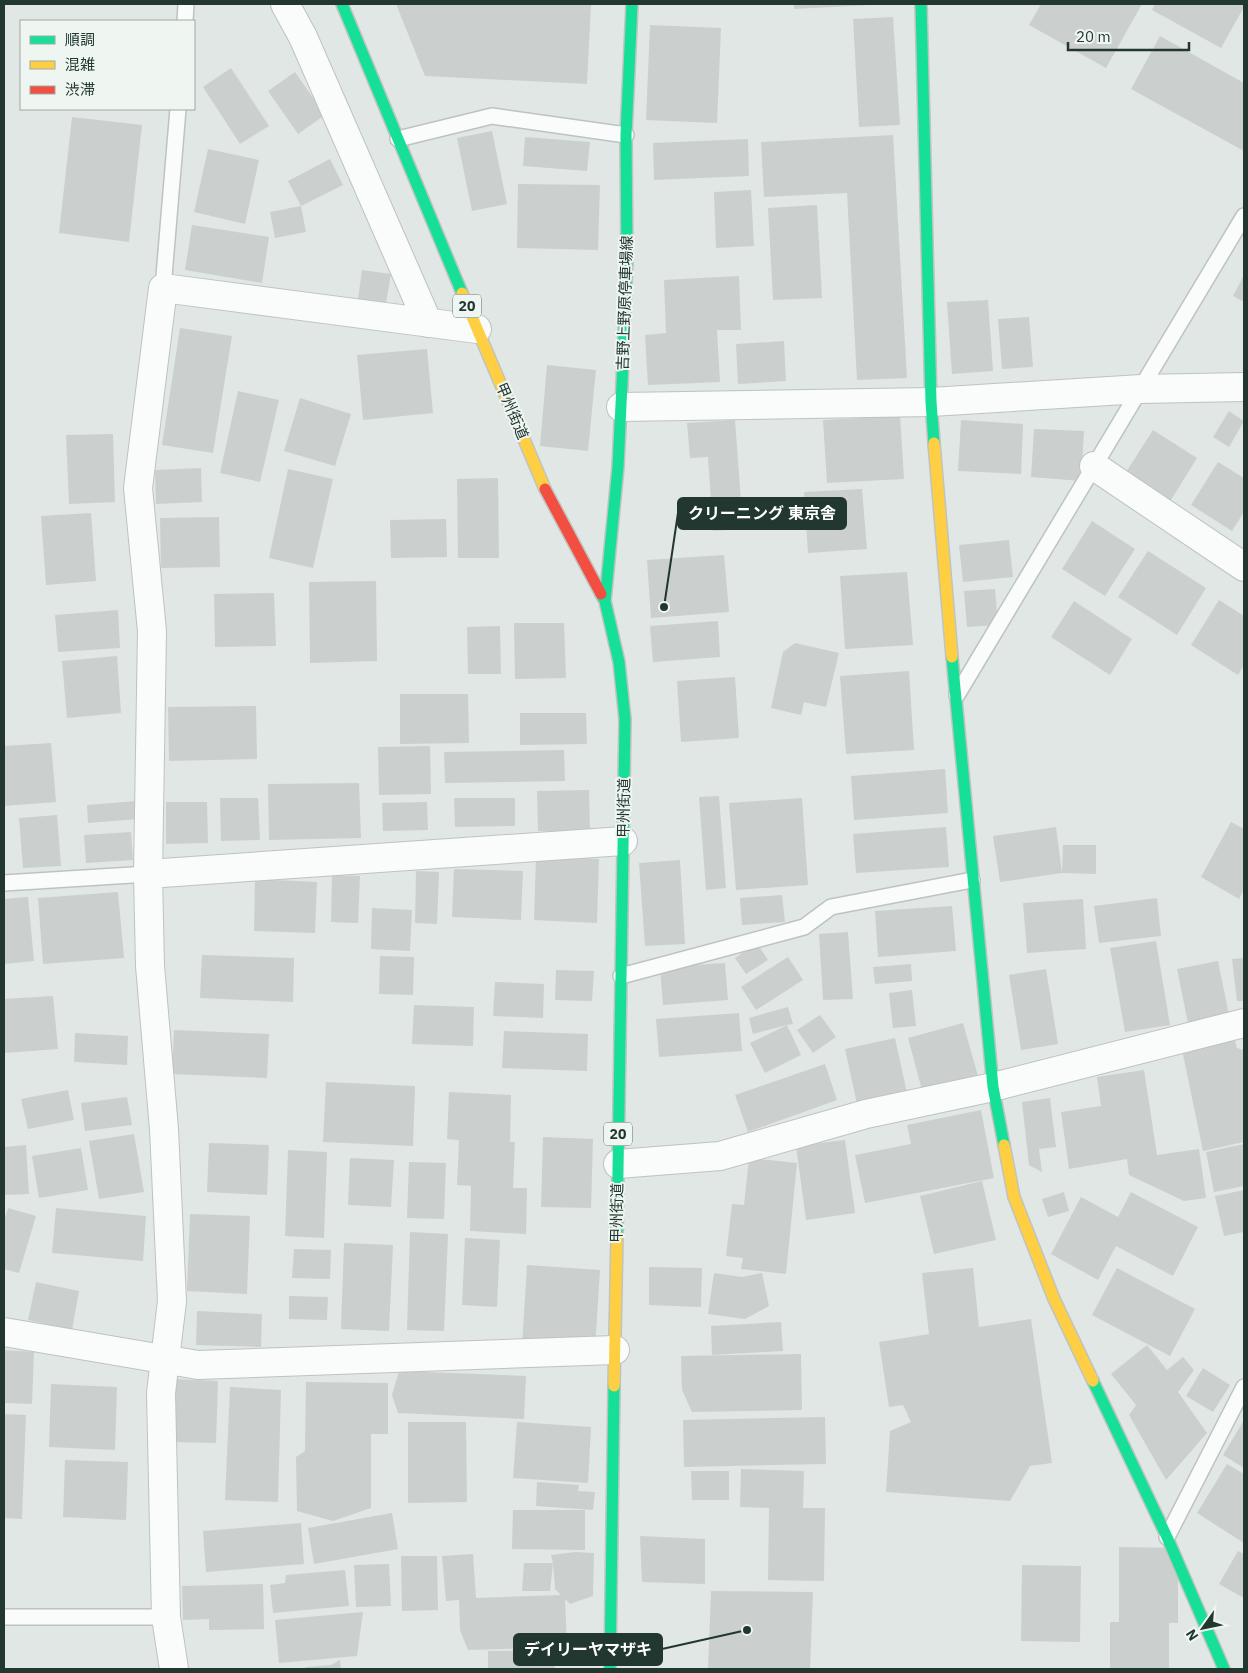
<svg xmlns="http://www.w3.org/2000/svg" width="1248" height="1673" font-family="'IBM Plex Sans','Noto Sans JP',sans-serif">
	<style>
		.building { fill: #cbd0ce }
		.lines { fill: none; stroke-linecap: round; stroke-linejoin: round }
		.lane-casing { stroke: #bec3c1; stroke-width: 18 }
		.street-casing { stroke: #bec3c1; stroke-width: 30 }
		.fast-casing { stroke: #bec4c1; stroke-width: 14 }
		.slow-casing { stroke: #bec4c1; stroke-width: 14 }
		.jam-casing { stroke: #bec4c1; stroke-width: 14 }
		.lane { stroke: #fafbfb; stroke-width: 15 }
		.street { stroke: #fafbfb; stroke-width: 28 }
		.fast { stroke: #16e098; stroke-width: 11 }
		.slow { stroke: #ffcf43; stroke-width: 11 }
		.jam { stroke: #f24e42; stroke-width: 11 }
		.labels { text-anchor: middle; stroke-width: 4; stroke-linejoin: round; paint-order: stroke }
		.shield { fill: #eff6f2; stroke: #5f706a; stroke-width: 1 }
		.shield-label { font-size: 14px; font-weight: bold; fill: #213730 }
		.street-label { font-size: 15px; fill: #213730; stroke: #eff6f2 }
		.leader { fill: none; stroke: #213730; stroke-width: 2 }
		.callout-dot { fill: #213730; stroke: #eff6f2; stroke-width: 2 }
		.callout { fill: #213730; stroke: #213730; stroke-width: 2 }
		.callout-label { font-size: 16px; text-anchor: middle; font-weight: bold; fill: #fff }
	</style>
	<rect width="100%" height="100%" fill="#e1e7e4"/>
	<!-- building -->
	<path class="building" d="M396 4H591L587 84 425 76Z
		M794 4H871V5L794 9Z
		M1041 4H1142L1106 68 1029 25Z
		M1155 4H1244V7L1221 48 1152 10Z
		M893 17 900 125 859 127 853 19Z
		M650 25 721 28 717 123 646 120Z
		M1160 36 1244 83V151L1131 89Z
		M231 68 269 126 240 144 203 87Z
		M295 72 325 115 298 134 268 91Z
		M72 117 142 125 129 242 59 233Z
		M492 131 507 204 472 211 457 138Z
		M893 135 907 378 857 380 847 193 764 197 761 142Z
		M525 137 590 142 587 171 523 166Z
		M748 139 749 176 654 180 653 143Z
		M208 149 259 160 245 224 194 212Z
		M330 159 343 185 301 206 306 232 275 238 270 212 301 206 288 181Z
		M518 184 600 185 598 250 517 248Z
		M751 190 754 246 716 248 714 192Z
		M817 205 822 298 773 300 768 208Z
		M192 225 269 237 262 283 185 270Z
		M362 270 391 274 386 303 358 299Z
		M1244 275V302L1233 296Z
		M739 276 741 330H717L720 382 648 385 645 335 666 333 664 280Z
		M988 300 993 371 952 374 947 302Z
		M1029 317 1033 367 1002 369 998 319Z
		M180 328 232 336 213 453 162 445Z
		M784 341 786 381 738 384 736 344Z
		M427 349 433 413 363 420 357 355Z
		M547 365 596 370 588 451 540 446Z
		M238 391 279 400 260 482 220 473Z
		M300 398 351 414 335 466 284 451Z
		M1229 411 1244 421 1229 447 1213 437Z
		M900 416 904 479 827 483 823 420Z
		M735 420 743 529 713 531 708 457 690 458 687 423Z
		M961 420 1023 424 1021 474 958 471Z
		M1034 429 1084 431 1081 481 1031 477Z
		M1153 430 1197 458 1166 508 1121 480Z
		M113 434 115 502 69 504 66 435Z
		M1218 462 1244 478V512L1232 531 1191 505Z
		M201 468 202 502 156 504 155 470Z
		M288 469 333 479 313 568 269 558Z
		M498 478 499 558H458L457 479Z
		M862 489 867 549 808 553 804 492Z
		M91 513 96 581 46 585 41 516Z
		M219 517 220 567 161 568 160 518Z
		M446 519 447 557 391 558 390 520Z
		M1092 521 1135 549 1105 596 1062 569Z
		M1009 540 1013 577 963 582 959 545Z
		M1148 551 1206 588 1177 635 1118 597Z
		M724 555 729 612 651 618 647 560Z
		M907 572 913 645 845 649 840 576Z
		M376 581 377 661 310 663 309 582Z
		M995 589 998 625 967 627 964 591Z
		M274 593 276 646 215 647 214 594Z
		M1219 600 1244 616V665L1238 675 1191 645Z
		M1074 601 1132 639 1110 675 1051 637Z
		M118 610 120 648 58 652 55 615Z
		M718 621 720 657 653 662 650 626Z
		M514 623H564L566 678 515 679Z
		M500 626 501 674H468L467 627Z
		M795 643 839 653 826 707 804 702 801 715 771 708 783 652Z
		M117 656 121 713 67 718 62 661Z
		M909 671 914 750 846 754 840 676Z
		M735 677 739 738 681 742 677 681Z
		M400 694H468L469 743 400 744Z
		M256 706 257 759 169 761 168 707Z
		M520 713H586L587 744 520 745Z
		M51 743 56 802 4 806V746Z
		M430 746 431 794 379 795 378 747Z
		M564 750 565 781 445 783 444 752Z
		M945 769 948 813 854 820 851 776Z
		M359 783 361 838 269 840 268 784Z
		M589 790 590 831H538L537 791Z
		M719 796 726 888 706 890 699 797Z
		M220 798H258L260 840 221 841Z
		M454 798H515V826L455 827Z
		M802 798 808 885 736 890 729 803Z
		M137 801 138 819 88 823 87 805Z
		M166 802H207L208 843 166 844Z
		M427 802 428 830 383 831 382 803Z
		M57 815 61 866 23 868 19 818Z
		M1231 822 1244 829V889L1239 899 1201 877Z
		M946 827 949 867 856 873 853 834Z
		M1056 827 1062 873 1000 882 993 836Z
		M131 832 133 860 86 863 84 835Z
		M1063 845H1096V874L1062 873Z
		M536 856 599 859 597 923 534 920Z
		M680 860 685 944 645 946 639 863Z
		M454 869 523 871 521 920 452 917Z
		M416 871 439 872 437 924 415 923Z
		M332 875 360 876 358 923 331 922Z
		M255 879 317 882 315 933 254 931Z
		M118 892 124 958 43 964 38 898Z
		M782 895 785 922 742 925 740 898Z
		M28 897 34 961 4 964V899Z
		M1157 898 1161 936 1099 943 1094 906Z
		M1083 899 1086 949 1027 953 1023 903Z
		M952 906 956 951 878 957 875 911Z
		M372 908 412 910 410 951 371 949Z
		M848 932 853 999 823 1000 819 934Z
		M1156 941 1170 1025 1125 1032 1110 948Z
		M757 943 768 960 746 974 735 958Z
		M202 955 294 958 293 1002 200 998Z
		M380 956 414 957 413 995 379 994Z
		M788 957 803 980 756 1010 741 987Z
		M1244 958V1001H1237L1232 959Z
		M1218 961 1229 1015 1188 1023 1177 969Z
		M725 963 728 1000 663 1005 660 967Z
		M911 964 912 981 875 984 873 967Z
		M1046 969 1058 1044 1021 1050 1009 975Z
		M556 970 594 971 592 1001 555 1000Z
		M495 982 544 984 543 1018 493 1016Z
		M912 990 916 1026 893 1028 889 993Z
		M53 996 58 1049 4 1053V999Z
		M414 1005 474 1007 473 1046 412 1044Z
		M788 1007 793 1024 787 1025 801 1055 765 1073 750 1043 787 1025 753 1034 749 1018Z
		M739 1013 742 1051 659 1057 656 1019Z
		M820 1015 836 1037 813 1053 797 1030Z
		M963 1023 978 1076 922 1090 908 1038Z
		M174 1030 269 1034 267 1078 172 1074Z
		M504 1031 588 1034 587 1071 502 1068Z
		M75 1033 128 1036 127 1065 74 1062Z
		M1233 1034 1237 1048 1244 1050V1142L1203 1151 1181 1045Z
		M895 1038 907 1093 857 1104 845 1049Z
		M825 1064 837 1100 748 1132 735 1095Z
		M1144 1070 1157 1155 1199 1149 1206 1198 1184 1201 1129 1175 1127 1159 1069 1169 1061 1112 1101 1106 1097 1077Z
		M326 1082 415 1086 413 1146 323 1142Z
		M68 1090 74 1120 28 1129 21 1099Z
		M449 1092 511 1095 510 1142H515L513 1188H527L526 1234 470 1231 471 1186 457 1185 459 1140 447 1139Z
		M127 1097 132 1125 85 1131 81 1103Z
		M1050 1098 1056 1147 1039 1149 1042 1172 1029 1165 1022 1102Z
		M981 1110 994 1178 865 1203 855 1155 911 1144 907 1125Z
		M134 1134 144 1192 99 1199 89 1141Z
		M543 1137 593 1139 591 1208 541 1207Z
		M845 1140 855 1213 806 1220 796 1146Z
		M209 1143 269 1145 267 1195 207 1192Z
		M1244 1144V1186L1214 1192 1206 1152Z
		M26 1145 29 1194 4 1195V1147Z
		M81 1148 88 1190 39 1198 32 1156Z
		M288 1150 327 1152 324 1238 285 1236Z
		M350 1158 394 1160 391 1207 348 1205Z
		M749 1158 797 1163 786 1274 741 1269 743 1258 726 1256 732 1204 744 1205Z
		M409 1162 446 1163 444 1219 407 1218Z
		M982 1181 996 1240 934 1254 920 1196Z
		M1244 1190V1232L1224 1236 1215 1196Z
		M1064 1192 1069 1211 1048 1217 1042 1199Z
		M1131 1192 1198 1227 1173 1276 1116 1246 1098 1280 1051 1254 1081 1197 1118 1217Z
		M8 1208 36 1216 19 1273 4 1269V1221Z
		M56 1208 146 1216 143 1261 52 1253Z
		M190 1214 250 1216 247 1294 187 1291Z
		M410 1232 448 1234 444 1331 407 1330Z
		M465 1238 500 1240 497 1307 462 1305Z
		M344 1243 393 1245 389 1331 341 1329Z
		M294 1249 331 1250 330 1279 292 1278Z
		M527 1265 600 1270 595 1349 522 1345Z
		M649 1267 702 1268 701 1307 649 1305Z
		M973 1268 979 1327 1031 1319 1052 1463 1030 1466 1010 1501 886 1492 890 1431 911 1422 903 1405 889 1407 879 1342 929 1334 922 1273Z
		M1117 1268 1195 1309 1170 1356 1092 1315Z
		M714 1273 742 1277 762 1273 769 1306 745 1319 708 1314Z
		M36 1282 79 1291 72 1330 28 1320Z
		M289 1296 328 1297 327 1320 289 1319Z
		M197 1311 262 1314 261 1347 196 1345Z
		M781 1322 783 1351 712 1355 711 1326Z
		M1147 1345 1167 1370 1183 1357 1194 1370 1178 1392 1207 1433 1166 1480 1129 1415 1136 1405 1111 1374Z
		M4 1350 34 1352 32 1404 4 1403Z
		M801 1354 802 1410 692 1412 682 1390 681 1356Z
		M1203 1368 1230 1385 1213 1412 1186 1396Z
		M399 1371 526 1376 524 1419 398 1413 392 1395Z
		M174 1379 218 1381 216 1443 172 1442Z
		M306 1382 388 1383V1434H371V1508L333 1521 297 1511 296 1457 305 1451Z
		M51 1384 117 1387 115 1450 49 1447Z
		M230 1387 281 1390 278 1502 225 1500Z
		M4 1414 26 1415 22 1519 4 1518Z
		M825 1417 826 1464 684 1467 683 1420Z
		M1244 1420V1468L1223 1455Z
		M408 1422H466L467 1502 408 1503Z
		M517 1422 591 1427 588 1483 513 1478Z
		M65 1460 128 1462 126 1520 63 1517Z
		M1227 1464 1244 1474V1543L1197 1513Z
		M741 1469 804 1471 803 1508H825L824 1581 768 1580 769 1508 740 1507Z
		M691 1471H729V1500H692Z
		M537 1482 579 1485 578 1491 595 1492 593 1510 536 1506Z
		M513 1510H585V1550L512 1549Z
		M392 1513 398 1549 314 1564 308 1528Z
		M301 1523 304 1564 206 1572 203 1531Z
		M640 1536 705 1539V1584L642 1582Z
		M1119 1547 1178 1548V1623H1169V1669H1110V1622H1119Z
		M1238 1551 1244 1554V1598L1219 1584Z
		M575 1552 594 1553 593 1596 570 1604 565 1599 567 1647 468 1650 460 1630 459 1600 446 1601 442 1556 473 1554 476 1598 561 1595 555 1589 553 1563 550 1591H522L524 1563H553L551 1555Z
		M401 1556H437L438 1610 402 1611Z
		M389 1564 391 1606 356 1607 354 1565Z
		M1022 1565 1081 1566 1080 1642 1021 1641Z
		M345 1570 349 1606 273 1613 270 1585 285 1583 286 1575Z
		M263 1584 264 1629 209 1630V1619L183 1620 182 1586Z
		M711 1591 813 1592 810 1669H708Z
		M363 1612 357 1656 279 1663 275 1620Z
		M555 1650V1669H488V1651Z
		M340 1660 341 1669H302L307 1667 331 1665Z"/>
	<g class="lines">
		<defs>
			<path id="lane" d="M185 21 186 4
				M398 139 492 116 626 135
				M163 288 178 109
				M957 695 1244 216
				M4 883 148 874
				M621 976 804 927 831 907 972 880
				M1167 1537 1244 1387
				M4 1617H166"/>
			<path id="street" d="M285 4 303 37 428 323
				M621 407 931 402 1141 389 1244 387
				M1094 466 1244 567
				M148 874 623 841
				M618 1164 720 1156 866 1114 993 1087 1244 1023
				M4 1332 198 1365 615 1350
				M174 1669 166 1617 161 1393 172 1301 164 1129 150 966 148 874 152 631 138 488 163 288 477 329"/>
			<path id="fast" d="M342 4 462 293
				M921 4 931 402 934 443
				M601 594 605 601 619 662 625 719 617 1235
				M605 601 618 467 622 384 627 259 626 135 632 4
				M952 657 993 1087 1004 1145
				M1093 1381 1167 1537 1224 1669
				M610 1669 614 1386"/>
			<path id="slow" d="M462 293 545 489
				M934 443 952 657
				M1004 1145 1014 1197 1054 1299 1093 1381
				M614 1386 617 1235"/>
			<path id="jam" d="M545 489 601 594"/>
		</defs>
		<!-- lane casing -->
		<use href="#lane" class="lane-casing"/>
		<!-- street casing -->
		<use href="#street" class="street-casing"/>
		<!-- fast casing -->
		<use href="#fast" class="fast-casing"/>
		<!-- slow casing -->
		<use href="#slow" class="slow-casing"/>
		<!-- jam casing -->
		<use href="#jam" class="jam-casing"/>
		<!-- lane -->
		<use href="#lane" class="lane"/>
		<!-- street -->
		<use href="#street" class="street"/>
		<!-- fast -->
		<use href="#fast" class="fast"/>
		<!-- slow -->
		<use href="#slow" class="slow"/>
		<!-- jam -->
		<use href="#jam" class="jam"/>
	</g>
	<g class="labels">
		<!-- shield labels -->
		<g class="shield">
			<rect x="453" y="294.5" width="28" height="23" rx="4"/>
			<rect x="604" y="1122.5" width="28" height="23" rx="4"/>
		</g>
		<g class="shield-label">
			<text x="467" y="311">20</text>
			<text x="618" y="1139">20</text>
		</g>
		<!-- street labels -->
		<g class="street-label">
			<text transform="translate(625 303) rotate(-88)" y="5">吉野上野原停車場線</text>
			<text transform="translate(512 411) rotate(67)" y="5">甲州街道</text>
			<text transform="translate(624 808) rotate(-89)" y="5">甲州街道</text>
			<text transform="translate(617 1213) rotate(-89)" y="5">甲州街道</text>
		</g>
	</g>
	<!-- callouts -->
	<path class="leader" d="M664 607L678 513M747 1630L662 1649"/>
	<g class="callout-dot">
		<circle cx="664" cy="607" r="5"/>
		<circle cx="747" cy="1630" r="5"/>
	</g>
	<g class="callout">
		<rect x="678" y="498" width="168" height="31" rx="5"/>
		<rect x="514" y="1634" width="148" height="31" rx="5"/>
	</g>
	<g class="callout-label">
		<text x="762" y="519">クリーニング 東京舎</text>
		<text x="588" y="1655">デイリーヤマザキ</text>
	</g>
	<!-- border -->
	<rect width="1248" height="1673" fill="none" stroke="#213730" stroke-width="10"/>
	<!-- legend -->
	<rect x="20" y="20" width="175" height="90" fill="#eff6f2" stroke="#9daaa4"/>
	<rect x="30" y="36" width="25" height="8" fill="#16e098" stroke="#9daaa4"/>
	<text x="65" y="45" font-size="15" fill="#213730">順調</text>
	<rect x="30" y="61" width="25" height="8" fill="#ffcf43" stroke="#9daaa4"/>
	<text x="65" y="70" font-size="15" fill="#213730">混雑</text>
	<rect x="30" y="86" width="25" height="8" fill="#f24e42" stroke="#9daaa4"/>
	<text x="65" y="95" font-size="15" fill="#213730">渋滞</text>
	<!-- north arrow -->
	<g transform="translate(1203 1628) rotate(237)" stroke="#eff6f2" stroke-width="4" paint-order="stroke">
	<path d="M0-4L9 19L0 12L-9 19Z" fill="#213730"/>
	<text y="-8" font-size="14" font-weight="bold" text-anchor="middle" fill="#213730">N</text>
	</g>
	<!-- scale -->
	<path d="M1068 42v8h121v-8" fill="none" stroke="#213730" stroke-width="2.5"/>
	<text x="1076" y="42" font-size="15" fill="#213730" stroke="#eff6f2" stroke-width="4" paint-order="stroke">20 m</text>
</svg>
